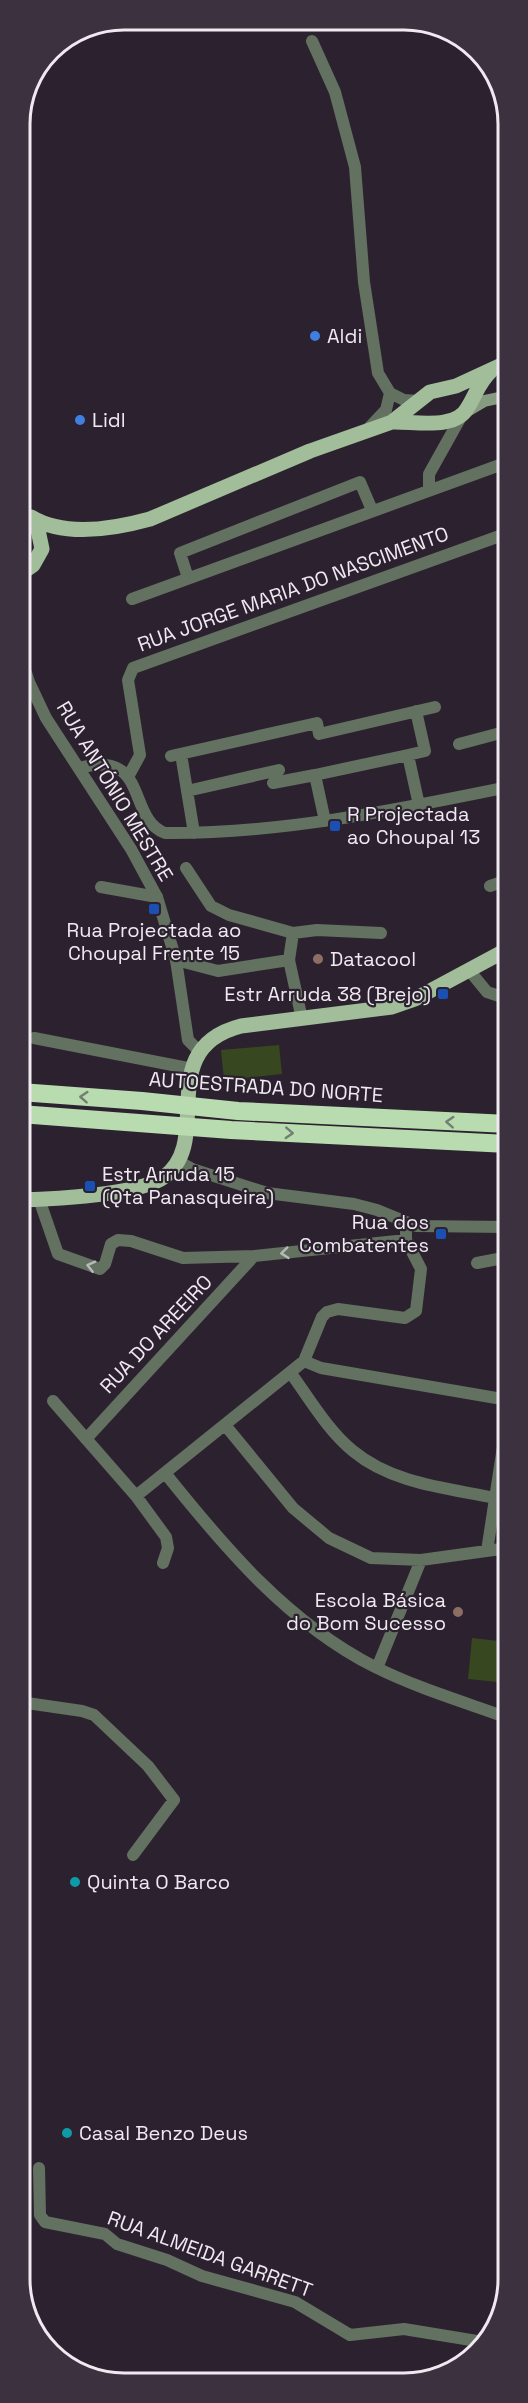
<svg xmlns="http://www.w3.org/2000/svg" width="528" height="2403" font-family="'Space Grotesk',sans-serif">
<rect width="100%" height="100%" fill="#2c222f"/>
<path fill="#374720" d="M279,1045L282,1074L224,1080L221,1050Z
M472,1638L508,1642V1683L468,1679Z"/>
<path fill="#093f4a" d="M21,2188L30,2189L31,2203L20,2201Z"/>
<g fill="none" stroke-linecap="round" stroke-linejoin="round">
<path stroke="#637160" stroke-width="12" d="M312,41L335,92L355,167L364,282L378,373L390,393L404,400L418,401
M368,429L386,410L390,393
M429,489V474L462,415
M188,578L180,553L360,482L372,510
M132,599L508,462
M459,744L508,731
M181,754L194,833
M408,755L425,751L416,711
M171,756L317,723L319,734L435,707
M79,768C150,749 126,818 165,833C280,834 395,810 508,787
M128,777L140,755L128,680L133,668L508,533
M273,783L315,775
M187,791L279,770
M325,821L315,775L408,755L419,805
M186,868L211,906L229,915L293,933L317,930L381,933
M490,886L508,880
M101,887L157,897
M293,933L289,960L302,1019
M176,960L218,971L289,960
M469,970L487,992L508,999
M34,1038L193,1069
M39,1199L58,1254L100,1269L105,1264L111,1244L118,1240L131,1241L183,1258L254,1256L406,1240
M477,1263L508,1257
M304,1361L321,1368L508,1400
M290,1372C309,1398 328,1431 353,1451C393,1484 447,1488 495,1498
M53,1401L136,1496L166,1537L168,1548L163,1563
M225,1425L293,1508L329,1538L371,1558L421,1560L508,1548
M86,1439L254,1256
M165,1473C225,1548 288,1623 375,1667C417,1688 464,1702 508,1718
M136,1496L304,1361L322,1317L327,1312L338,1309L405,1318L416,1311L421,1269L406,1240V1224
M487,1551L508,1414
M377,1668L421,1560
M20,1702L82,1711L94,1715L148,1766L174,1800L133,1855
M39,2168L40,2215L45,2222L105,2234L117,2244L167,2260L202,2276L295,2302L350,2335L404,2329L483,2342"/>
<path stroke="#637160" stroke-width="12" d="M20,655L29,682L46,718L131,849L157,897L176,960L188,1040L200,1052
M178,1161L192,1169L267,1193L354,1204L377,1210L416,1226L508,1227"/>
<path stroke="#869c80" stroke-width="12" d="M467,411L484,401L508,396"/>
<path stroke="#a1bd99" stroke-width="15" d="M392,422C414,421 456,431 468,407C476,394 479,382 491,371
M20,510L37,525L42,549L33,565L20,574
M31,517C64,537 114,529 150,519L310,451L392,422L430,392L456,386L508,362
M20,1200C52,1199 139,1195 164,1177C215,1140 152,1049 241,1026L392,1007L415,999L508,949"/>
<path stroke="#b9dbb0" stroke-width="18" d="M20,1092L142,1101L238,1111L508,1124
M20,1114L231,1130L508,1144"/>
</g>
<defs><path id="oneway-chevron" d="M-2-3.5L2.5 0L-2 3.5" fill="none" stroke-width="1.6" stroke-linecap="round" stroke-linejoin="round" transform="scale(1.5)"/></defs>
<g stroke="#727e70">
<use href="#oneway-chevron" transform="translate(84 1097) rotate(-176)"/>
<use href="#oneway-chevron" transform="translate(450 1122) rotate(-177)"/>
<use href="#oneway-chevron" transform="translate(289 1133) rotate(3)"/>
</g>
<g stroke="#b8b9b8">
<use href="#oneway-chevron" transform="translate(285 1253) rotate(174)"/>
<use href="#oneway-chevron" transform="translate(91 1266) rotate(-166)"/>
</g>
<g fill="#3f7fe0" stroke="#2c222f" stroke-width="2">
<circle cx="315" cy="336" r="6"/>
<circle cx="80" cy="420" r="6"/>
</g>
<g fill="#1a4fb4" stroke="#2c222f" stroke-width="2">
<rect x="329" y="820" width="12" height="12" rx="3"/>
<rect x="148" y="903" width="12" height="12" rx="3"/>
<rect x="437" y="988" width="12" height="12" rx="3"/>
<rect x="84" y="1180" width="12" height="12" rx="3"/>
<rect x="435" y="1228" width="12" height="12" rx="3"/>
</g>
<g fill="#8d6e63" stroke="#2c222f" stroke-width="2">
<circle cx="318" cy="959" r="6"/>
<circle cx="458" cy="1612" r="6"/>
</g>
<g fill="#0f9aa8" stroke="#2c222f" stroke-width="2">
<circle cx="75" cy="1882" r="6"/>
<circle cx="67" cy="2133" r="6"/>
</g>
<g text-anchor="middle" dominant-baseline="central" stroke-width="4.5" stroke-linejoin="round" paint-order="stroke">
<g font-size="20" fill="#f0e9f2" stroke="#2c222f" text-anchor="start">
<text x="327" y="336">Aldi</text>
<text x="92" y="420">Lidl</text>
<text x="347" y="814">R Projectada<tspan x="347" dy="23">ao Choupal 13</tspan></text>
<text x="154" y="930" text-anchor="middle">Rua Projectada ao<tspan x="154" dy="23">Choupal Frente 15</tspan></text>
<text x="330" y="959">Datacool</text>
<text x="431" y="994" text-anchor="end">Estr Arruda 38 (Brejo)</text>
<text x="102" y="1174">Estr Arruda 15<tspan x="102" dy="23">(Qta Panasqueira)</tspan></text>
<text x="429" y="1222" text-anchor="end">Rua dos<tspan x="429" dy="23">Combatentes</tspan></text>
<text x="446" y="1600" text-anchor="end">Escola Básica<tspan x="446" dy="23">do Bom Sucesso</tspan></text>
<text x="87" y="1882">Quinta O Barco</text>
<text x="79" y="2133">Casal Benzo Deus</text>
</g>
<g font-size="20" fill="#f0e9f2" stroke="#2c222f">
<text transform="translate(293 589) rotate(-20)">RUA JORGE MARIA DO NASCIMENTO</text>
<text transform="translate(115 791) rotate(59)">RUA ANTÓNIO MESTRE</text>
<text transform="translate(266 1087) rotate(4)">AUTOESTRADA DO NORTE</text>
<text transform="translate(156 1334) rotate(-47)">RUA DO AREEIRO</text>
<text transform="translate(210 2254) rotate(20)">RUA ALMEIDA GARRETT</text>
</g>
</g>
<path d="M0 0H528V2403H0ZM124 30H404A94 94 0 0 1 498 124V2279A94 94 0 0 1 404 2373H124A94 94 0 0 1 30 2279V124A94 94 0 0 1 124 30Z" fill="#3c323f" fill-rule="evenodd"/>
<path fill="none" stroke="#f0e9f2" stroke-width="3" d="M124 30H404A94 94 0 0 1 498 124V2279A94 94 0 0 1 404 2373H124A94 94 0 0 1 30 2279V124A94 94 0 0 1 124 30Z"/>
</svg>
